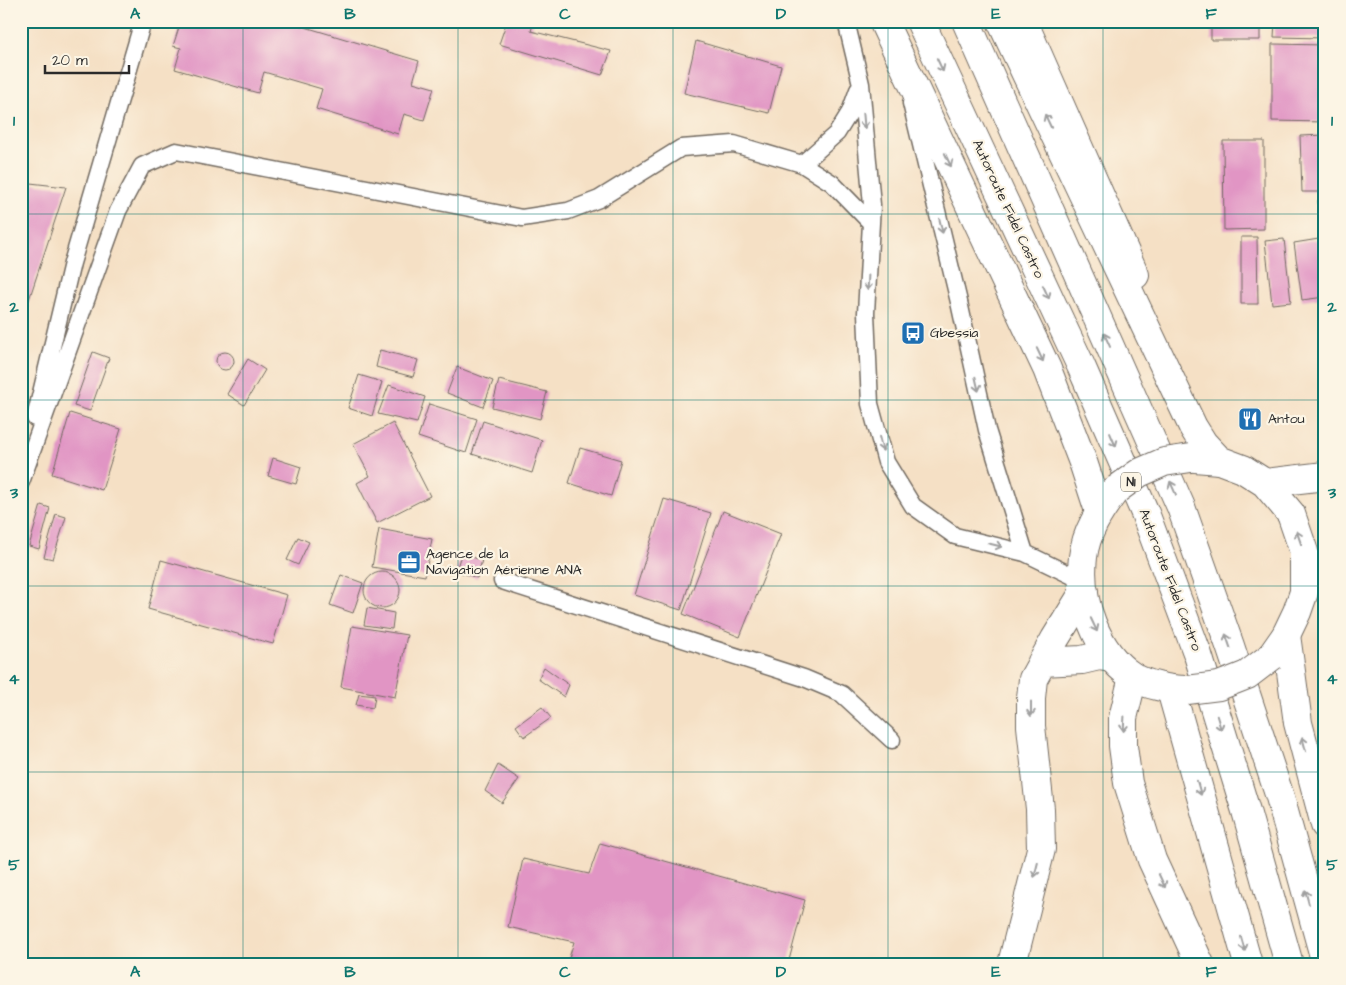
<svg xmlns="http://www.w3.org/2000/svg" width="1346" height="985" font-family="'Architects Daughter',sans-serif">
<rect width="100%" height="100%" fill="#fcf5e5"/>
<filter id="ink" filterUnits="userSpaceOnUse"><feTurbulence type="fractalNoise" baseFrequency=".02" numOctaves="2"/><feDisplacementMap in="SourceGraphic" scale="10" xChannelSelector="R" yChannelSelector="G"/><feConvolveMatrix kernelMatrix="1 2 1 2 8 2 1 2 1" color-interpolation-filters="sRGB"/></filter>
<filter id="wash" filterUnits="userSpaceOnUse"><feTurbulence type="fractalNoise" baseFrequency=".0096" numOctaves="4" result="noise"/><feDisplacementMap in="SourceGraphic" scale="20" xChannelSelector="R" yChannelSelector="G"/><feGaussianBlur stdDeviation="1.12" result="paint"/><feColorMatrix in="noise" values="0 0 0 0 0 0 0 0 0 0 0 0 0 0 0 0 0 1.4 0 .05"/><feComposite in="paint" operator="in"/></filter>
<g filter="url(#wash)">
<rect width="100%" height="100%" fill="#f5e0c5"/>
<g id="blocks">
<path fill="#e195c4" d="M181,21H285L419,61L413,82L434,88L424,120L404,114L398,134L316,109L322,89L264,72L258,93L175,69L181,48L173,46Z
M507,21H534L531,31L611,51L602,75L499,44Z
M1211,21H1260V40H1211Z
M1275,21H1325V38L1274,37Z
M696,41L781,66L769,113L684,93Z
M1272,44L1325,45V122L1272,121Z
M1325,135V192H1302L1300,136Z
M1223,141H1264V229L1224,230Z
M21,182L66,187L22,321H21Z
M1318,200H1325V226H1319Z
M1241,237H1257L1258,304H1241Z
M1325,238V297L1302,300L1294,243Z
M1284,239L1291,302L1272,304L1265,241Z
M380,350L418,360L413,377L376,367Z
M93,352L109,358L90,411L74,406Z
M216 361a9 9 0 1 1 18 0a9 9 0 1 1-18 0Z
M248,359L265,370L244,405L227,394Z
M457,367L493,381L483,407L447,393Z
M359,375L382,382L372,416L348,408Z
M499,380L547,392L540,419L492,407Z
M389,385L425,397L417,423L378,414Z
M429,404L477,419L466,453L418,437Z
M70,413L121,429L102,490L52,474Z
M483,421L542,440L532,473L472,454Z
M393,423L430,496L377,523L357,483L370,476L353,444Z
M580,448L621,460L611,496L569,483Z
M273,458L301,467L296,484L268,476Z
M664,499L711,513L681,610L634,595Z
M41,505L50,508L39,549L29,546Z
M723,511L781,534L740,637L683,614Z
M56,514L66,517L53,559L44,557Z
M379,529L432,539L425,576L372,567Z
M298,537L309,542L298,565L287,560Z
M461,554L482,560L477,578L456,571Z
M161,560L287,595L273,644L148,609Z
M364 590a18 18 0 1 1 36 0a18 18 0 1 1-36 0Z
M341,575L363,583L353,613L330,605Z
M367,608L394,613L392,629L364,625Z
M352,626L407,635L395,697L341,687Z
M544,667L569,685L564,697L538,679Z
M359,694L375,696L373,708L356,705Z
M542,707L551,718L524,737L516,726Z
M498,765L519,779L502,803L485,791Z
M600,843L805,900L788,964H567L574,942L508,927L523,859L589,874Z"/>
</g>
</g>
<g filter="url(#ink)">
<use href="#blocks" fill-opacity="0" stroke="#726a61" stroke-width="1"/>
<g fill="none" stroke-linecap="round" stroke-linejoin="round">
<g stroke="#726a61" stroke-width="19">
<path id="lane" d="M846,21L861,84L872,205L866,313L870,404L886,462L913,506L955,536L1025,553L1083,581
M911,103L959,302L987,430L1025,553
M802,164L837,133L850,112L858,90
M35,418L72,263L143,21
M21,482L118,211L142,166L176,151L522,218L568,211L599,199L681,148L734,144L802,164L832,183L871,223
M502,581L804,678L842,694L892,740"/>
</g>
<g stroke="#726a61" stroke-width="30">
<path id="street" d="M1023,21L1135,275
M1042,662L1082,660L1099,656L1111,658
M1012,964L1041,849L1040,809L1031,726V698L1033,679L1055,639L1084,592"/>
</g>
<g stroke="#726a61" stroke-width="30">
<path id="secondary" d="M1195,458L1219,460L1243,469L1265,483L1291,514L1304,552V592L1297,612L1286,635L1272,655
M1265,483L1325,476
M1114,492C1099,512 1086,532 1083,557C1078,599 1096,652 1132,676C1145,685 1172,690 1187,690"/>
</g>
<g stroke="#726a61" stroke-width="30">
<path id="highway" d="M883,21L1047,369L1084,465L1099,511
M920,21L1081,366L1145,513L1198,655L1246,811L1289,964
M966,21L1181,507L1230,646L1280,797L1325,960
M1001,21L1193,427L1203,443L1219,460
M1286,635L1298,723L1325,825
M1133,677L1123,718V746L1128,783L1152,860L1200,964
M1171,690L1248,964"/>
</g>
<use href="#lane" stroke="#fff" stroke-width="16"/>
<use href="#street" stroke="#fff" stroke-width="28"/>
<use href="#secondary" stroke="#fff" stroke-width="28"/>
<use href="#highway" stroke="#fff" stroke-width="28"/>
<g stroke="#726a61" stroke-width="30" stroke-linecap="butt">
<path id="secondary-bridge" d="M1117,489L1139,473L1164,462L1191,458
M1187,690L1219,686L1247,675L1272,656"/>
</g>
<use href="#secondary-bridge" stroke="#fff" stroke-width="28"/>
</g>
<defs><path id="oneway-shaft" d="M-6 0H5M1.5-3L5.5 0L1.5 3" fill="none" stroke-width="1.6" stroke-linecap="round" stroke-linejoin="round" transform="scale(1.25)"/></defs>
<g stroke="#a0a0a0">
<use href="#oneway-shaft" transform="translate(940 65) rotate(65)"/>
<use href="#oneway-shaft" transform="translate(864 121) rotate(85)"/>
<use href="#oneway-shaft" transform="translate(1048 121) rotate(-115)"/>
<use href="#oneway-shaft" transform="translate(948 160) rotate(65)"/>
<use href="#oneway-shaft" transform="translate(941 226) rotate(77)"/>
<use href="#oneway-shaft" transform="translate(868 283) rotate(93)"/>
<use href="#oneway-shaft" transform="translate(1046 292) rotate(65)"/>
<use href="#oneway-shaft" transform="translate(1107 340) rotate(-114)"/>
<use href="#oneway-shaft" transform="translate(1040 355) rotate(65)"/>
<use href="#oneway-shaft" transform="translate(977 384) rotate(77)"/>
<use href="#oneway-shaft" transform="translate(1113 440) rotate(67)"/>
<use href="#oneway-shaft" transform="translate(881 444) rotate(75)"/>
<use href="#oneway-shaft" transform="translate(1173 488) rotate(-114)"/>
<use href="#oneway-shaft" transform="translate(1299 538) rotate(-109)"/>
<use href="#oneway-shaft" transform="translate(995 545) rotate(14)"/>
<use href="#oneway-shaft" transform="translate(1094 625) rotate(65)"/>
<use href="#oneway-shaft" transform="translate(1228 641) rotate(-109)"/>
<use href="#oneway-shaft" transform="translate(1031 709) rotate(90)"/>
<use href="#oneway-shaft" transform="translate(1219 723) rotate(73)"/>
<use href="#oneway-shaft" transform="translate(1124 724) rotate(93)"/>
<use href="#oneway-shaft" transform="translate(1304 744) rotate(-105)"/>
<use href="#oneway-shaft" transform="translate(1199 788) rotate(74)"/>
<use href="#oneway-shaft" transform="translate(1036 870) rotate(104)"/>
<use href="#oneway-shaft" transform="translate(1162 881) rotate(65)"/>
<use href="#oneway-shaft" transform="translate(1307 897) rotate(-105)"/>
<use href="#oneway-shaft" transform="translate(1243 944) rotate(74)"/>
</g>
</g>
<path fill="none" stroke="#0f766e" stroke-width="1" stroke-opacity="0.55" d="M243,21V964M458,21V964M673,21V964M888,21V964M1103,21V964M21,214H1325M21,400H1325M21,586H1325M21,772H1325"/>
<defs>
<g id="bus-square" transform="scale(1.25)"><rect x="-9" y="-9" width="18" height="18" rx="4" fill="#1f6fb2" stroke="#fcf5e5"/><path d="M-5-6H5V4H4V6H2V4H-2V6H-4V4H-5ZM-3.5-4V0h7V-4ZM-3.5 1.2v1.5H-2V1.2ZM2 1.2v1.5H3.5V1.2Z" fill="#fff"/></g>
<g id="restaurant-square" transform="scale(1.25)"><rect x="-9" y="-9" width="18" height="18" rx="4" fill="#1f6fb2" stroke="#fcf5e5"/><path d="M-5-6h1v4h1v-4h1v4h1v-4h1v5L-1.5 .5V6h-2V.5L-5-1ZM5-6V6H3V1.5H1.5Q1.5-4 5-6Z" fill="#fff"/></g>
<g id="office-square" transform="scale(1.25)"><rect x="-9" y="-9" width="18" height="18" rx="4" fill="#1f6fb2" stroke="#fcf5e5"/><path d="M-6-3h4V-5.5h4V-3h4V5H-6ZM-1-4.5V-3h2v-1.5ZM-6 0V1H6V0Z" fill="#fff"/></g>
</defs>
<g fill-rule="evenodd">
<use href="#bus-square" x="913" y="333"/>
<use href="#restaurant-square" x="1250" y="419"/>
<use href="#office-square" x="409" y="562"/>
</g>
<g text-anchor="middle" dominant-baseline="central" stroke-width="4.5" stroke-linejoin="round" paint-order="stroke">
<rect fill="#fcf5e5" stroke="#6a6863" stroke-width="1" x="1121" y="472.5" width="20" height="19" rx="4"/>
<g font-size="12" font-weight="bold" fill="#2b2b2b">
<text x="1131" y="482">N1</text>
</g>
<g font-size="14" fill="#2b2b2b" stroke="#fcf5e5">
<text transform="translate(1008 209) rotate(65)">Autoroute Fidel Castro</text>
<text transform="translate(1170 580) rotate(69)">Autoroute Fidel Castro</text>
</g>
<g font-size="14" fill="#2b2b2b" stroke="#fcf5e5" text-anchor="start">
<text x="930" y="333">Gbessia</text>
<text x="1268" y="419">Antou</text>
<text x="426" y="554">Agence de la<tspan x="426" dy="16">Navigation Aérienne ANA</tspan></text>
</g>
</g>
<rect width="1346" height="985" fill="none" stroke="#fcf5e5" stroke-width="55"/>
<path d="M45 65v8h84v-8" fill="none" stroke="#2b2b2b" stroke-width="2.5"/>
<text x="52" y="65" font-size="15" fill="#2b2b2b" stroke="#fcf5e5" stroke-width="4" paint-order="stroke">20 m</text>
<rect x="28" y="28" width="1290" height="930" fill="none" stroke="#0f766e" stroke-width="2"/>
<g font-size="16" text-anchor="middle" font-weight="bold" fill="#0f766e">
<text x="135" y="19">A</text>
<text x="350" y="19">B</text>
<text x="565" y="19">C</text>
<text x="781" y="19">D</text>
<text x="996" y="19">E</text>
<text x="1211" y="19">F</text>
<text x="14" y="126">1</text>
<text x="1332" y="126">1</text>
<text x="14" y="312">2</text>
<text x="1332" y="312">2</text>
<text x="14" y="498">3</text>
<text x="1332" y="498">3</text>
<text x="14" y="684">4</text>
<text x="1332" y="684">4</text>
<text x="14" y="870">5</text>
<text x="1332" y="870">5</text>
<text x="135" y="977">A</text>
<text x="350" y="977">B</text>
<text x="565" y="977">C</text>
<text x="781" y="977">D</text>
<text x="996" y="977">E</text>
<text x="1211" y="977">F</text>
</g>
</svg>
